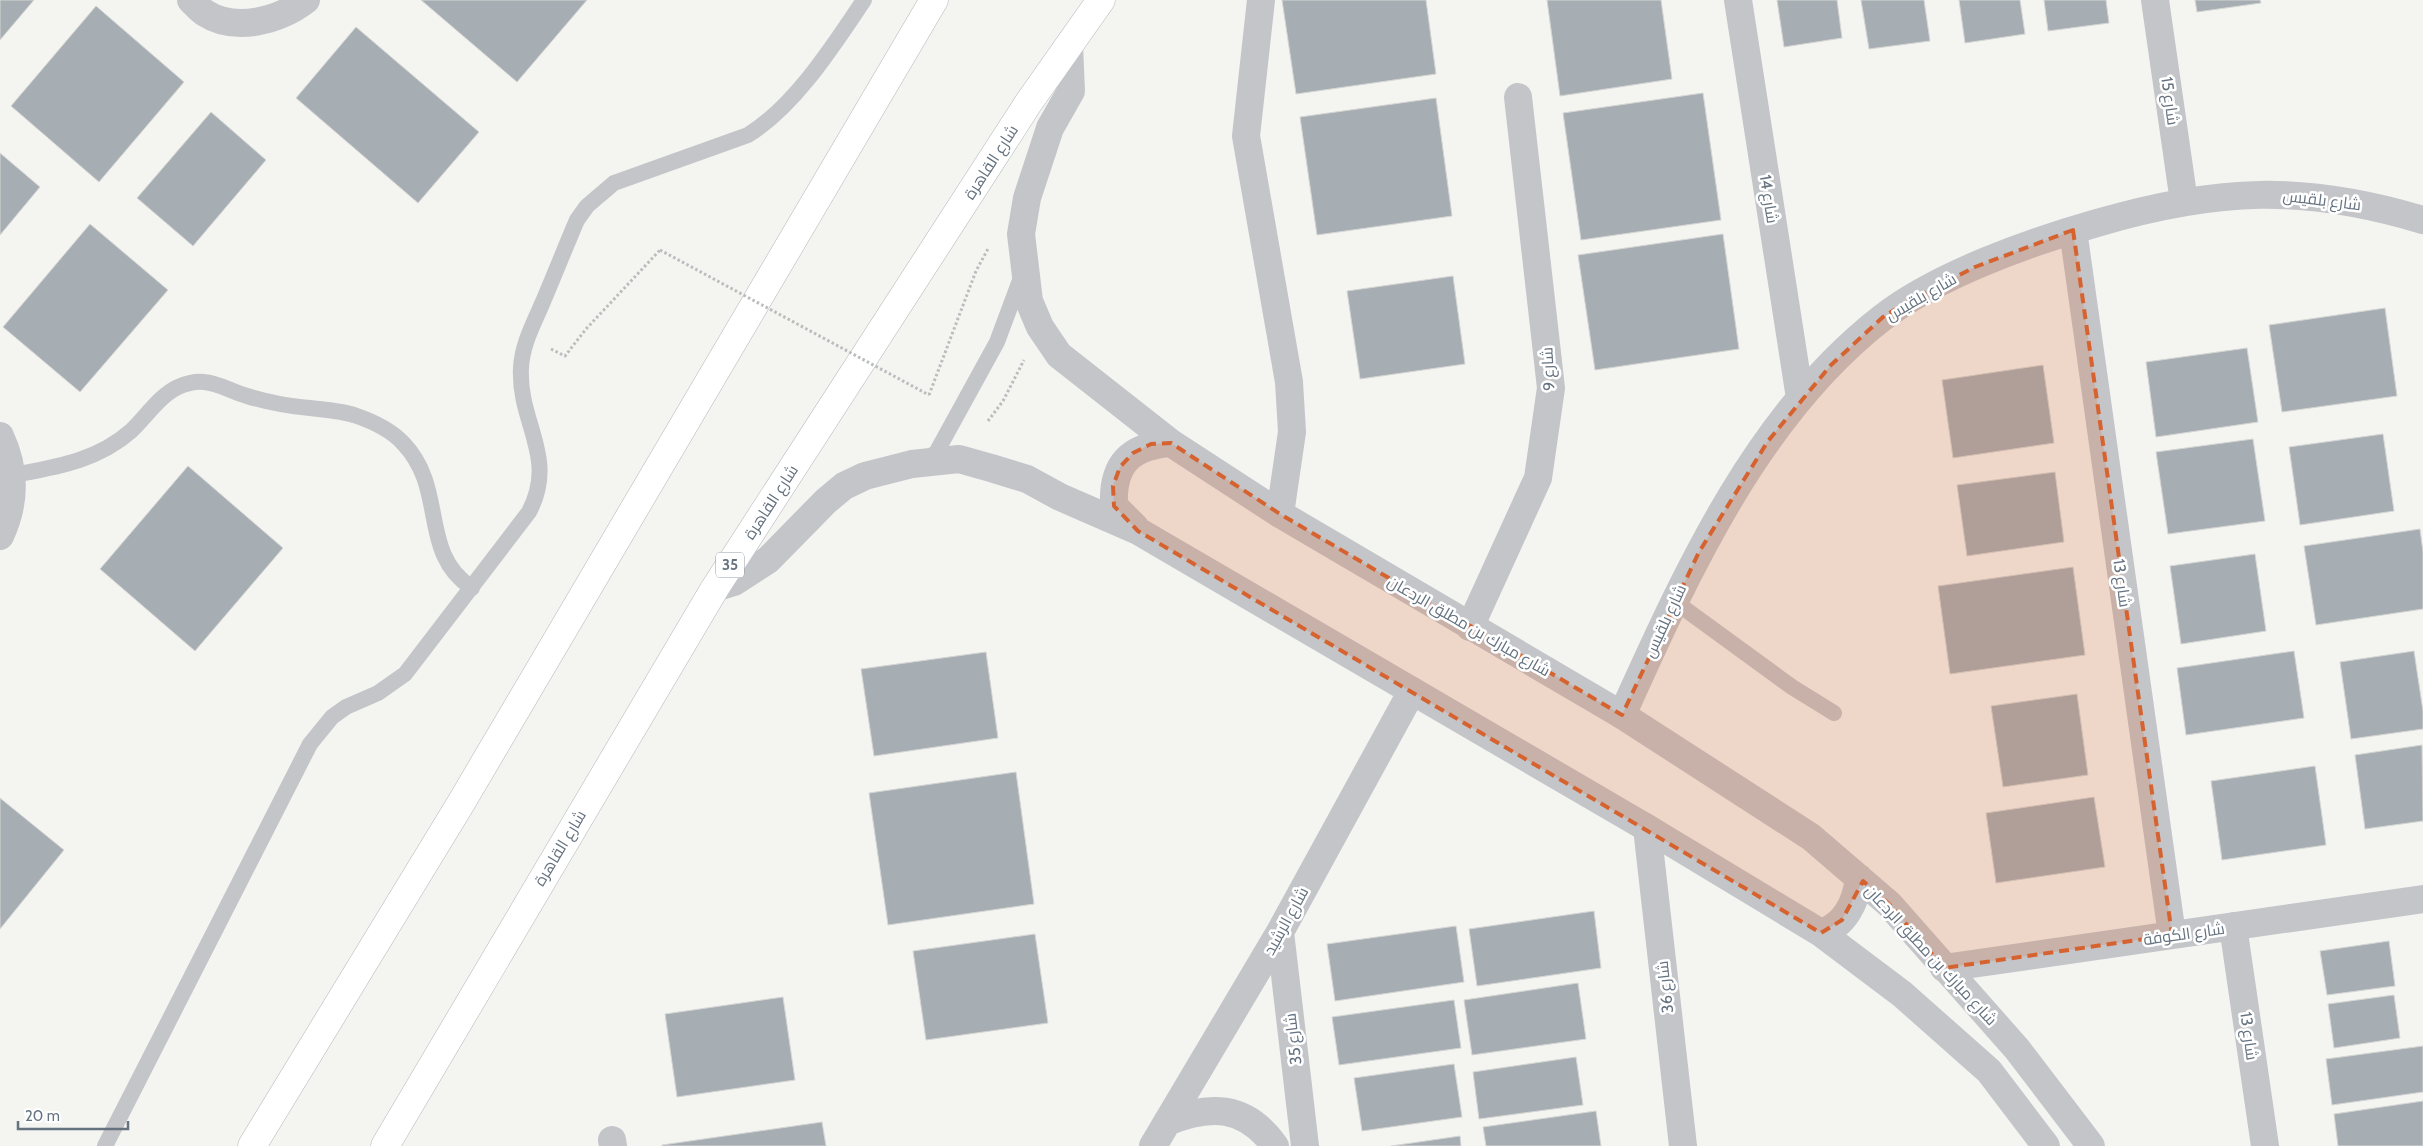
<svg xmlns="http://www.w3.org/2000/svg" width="2423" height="1146" font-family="Cabin,Cairo,sans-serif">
<rect width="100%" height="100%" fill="#f4f4f1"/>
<path fill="#a7aeb3" stroke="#d5d6d4" d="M0,0H34L0,40Z
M421,0H587L517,82Z
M1282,0H1426L1436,74L1296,94Z
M1547,0H1661L1672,79L1560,96Z
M1777,0H1837L1842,38L1784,47Z
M1861,0H1924L1930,41L1869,49Z
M1959,0H2020L2025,34L1965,43Z
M2044,0H2106L2109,23L2048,31Z
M2195,0H2260L2261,3L2197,12Z
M96,6L184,82L99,182L11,106Z
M356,27L479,132L418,203L296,98Z
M1703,93L1721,220L1581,240L1563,113Z
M1436,98L1452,216L1317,235L1300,117Z
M211,112L266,160L193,246L137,198Z
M0,153L40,187L0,235Z
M90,224L168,290L80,392L3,327Z
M1723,234L1739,349L1595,370L1578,255Z
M1453,276L1465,364L1360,379L1347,291Z
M2385,308L2397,396L2282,412L2269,325Z
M2247,348L2258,422L2156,437L2146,362Z
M2043,365L2054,443L1953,458L1942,380Z
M2383,434L2394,511L2300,525L2289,447Z
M2253,439L2265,521L2168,534L2156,452Z
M188,466L283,548L195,651L100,569Z
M2055,472L2064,542L1967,556L1957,485Z
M2420,529L2423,552V609L2316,625L2304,546Z
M2255,554L2266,631L2181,644L2170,566Z
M2073,567L2085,655L1950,674L1938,586Z
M2294,651L2304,718L2186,735L2177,668Z
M2414,651L2423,711V729L2351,739L2340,662Z
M986,652L998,738L874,756L861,669Z
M2077,694L2088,775L2003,787L1991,706Z
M2422,745L2423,821L2365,829L2355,755Z
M2315,766L2326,845L2222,860L2211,781Z
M1016,772L1034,904L888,925L869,793Z
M2094,797L2105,867L1996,883L1986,813Z
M0,798L64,850L0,929Z
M1594,911L1601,968L1477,986L1469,929Z
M1456,926L1464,982L1335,1001L1327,944Z
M1035,934L1048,1023L926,1040L913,951Z
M2389,941L2395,986L2327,995L2320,951Z
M1578,983L1586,1039L1472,1055L1464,1000Z
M2394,995L2400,1038L2334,1048L2328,1004Z
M783,997L795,1080L677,1097L665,1014Z
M1454,1000L1461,1048L1339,1065L1332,1017Z
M2423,1046V1092L2332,1105L2326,1059Z
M1576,1057L1583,1105L1479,1119L1473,1072Z
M1454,1064L1462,1117L1362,1131L1354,1078Z
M2423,1101V1146H2338L2334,1114Z
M1596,1111L1601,1146H1486L1483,1127Z
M822,1122L826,1146H662V1145Z
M1460,1136L1461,1146H1391Z"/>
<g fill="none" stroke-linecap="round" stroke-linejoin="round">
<g stroke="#b3b7ba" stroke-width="29">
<path id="primary" d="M252,1146L461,803L934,0
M385,1146L715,588L1029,102L1101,0"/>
</g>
<path stroke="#babcbe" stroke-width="3" stroke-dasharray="2.5 2.5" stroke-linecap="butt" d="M551,349L565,356L586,329L660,250
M929,395L976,271L989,247
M988,421L1003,401L1024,360"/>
<path stroke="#c3c5c9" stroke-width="16" d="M924,460L936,453L997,342L1022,275
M13,475C56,467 97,461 131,431C146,417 159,396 178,387C185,384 195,381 204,382C219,383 232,392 247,396C257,399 269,402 280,404C304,409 331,408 354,415C372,421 390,429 403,443C448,490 418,552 472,588
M1674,601L1792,687L1834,713
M105,1146L310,744L332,717L346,707L378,693L405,674L529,512C558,457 518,423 521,368C522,345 533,325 542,304C554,276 565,248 577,220L587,206L614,183L748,135C795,106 833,46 864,0"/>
<path stroke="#c3c5c9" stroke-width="28" d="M191,0C195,4 200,10 205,13C236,33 280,20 306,0
M1261,0L1246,136L1289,382L1292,432L1280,514
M1738,0L1800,398
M2155,0L2184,202
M2073,230L2172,935
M0,436C16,470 16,502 0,536
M1470,627L1538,478L1551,388L1518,97
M1622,715C1686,574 1756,416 1882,318C1937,275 2030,242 2097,223C2217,188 2303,184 2423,220
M1647,828L1683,1146
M2233,926L2265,1146
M1280,932L1305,1146
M1944,968L2423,899
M1167,1122C1210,1104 1246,1105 1275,1146
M612,1140L613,1146
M1153,1146L1280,932L1412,691"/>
<path stroke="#c3c5c9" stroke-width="28" d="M1069,45L1071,91L1050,128L1027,198L1021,234L1029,301L1040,327L1059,355L1171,443L1280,514L1622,715L1811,837L1889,904L2017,1049L2091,1146
M1135,527L1114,506C1112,464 1130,446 1171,443
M715,588L734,582L768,560L826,501L844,486L865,476L912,464L959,459L991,468L1027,479L1060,497L1138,531L1647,828L1821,933L1902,994L1989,1071L2046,1146
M1821,933C1845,925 1856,902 1859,878"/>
<use href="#primary" stroke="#fff" stroke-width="28"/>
<path stroke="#babcbe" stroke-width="3" stroke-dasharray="2.5 2.5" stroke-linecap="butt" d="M660,250L929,395"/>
</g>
<path fill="#d6632f" fill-opacity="0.2" stroke="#d6632f" stroke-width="4" stroke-dasharray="10 6" stroke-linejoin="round" d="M2073,230L2172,935L1944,968L1889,904L1863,881L1842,920L1821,933L1138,531L1114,506L1113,486L1120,467L1133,453L1151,444L1171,443L1280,514L1622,715L1699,552L1768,441L1831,365L1883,317L1911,300L1975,267Z"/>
<g text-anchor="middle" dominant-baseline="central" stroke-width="5" stroke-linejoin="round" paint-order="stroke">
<rect fill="#fff" stroke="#939ca6" stroke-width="1" x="716" y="552.5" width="28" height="25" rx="4"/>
<g font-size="15" font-weight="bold" fill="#657280">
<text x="730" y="565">35</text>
</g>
<g font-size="16" fill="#657280" stroke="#fff">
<text transform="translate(2170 101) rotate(82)">شارع 15</text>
<text transform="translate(991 162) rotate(-57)">شارع القاهرة</text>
<text transform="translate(1769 199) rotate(81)">شارع 14</text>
<text transform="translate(2322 200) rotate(7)">شارع بلقيس</text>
<text transform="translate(1921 297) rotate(-30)">شارع بلقيس</text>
<text transform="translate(1548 369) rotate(-93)">شارع 9</text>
<text transform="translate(771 502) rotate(-57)">شارع القاهرة</text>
<text transform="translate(2122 583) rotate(82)">شارع 13</text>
<text transform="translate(1665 621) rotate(-65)">شارع بلقيس</text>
<text transform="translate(1469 626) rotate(30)">شارع مبارك بن مطلق الردعان</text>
<text transform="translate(560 848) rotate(-59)">شارع القاهرة</text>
<text transform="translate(1286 921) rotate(-61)">شارع الرشيد</text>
<text transform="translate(2184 934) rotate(-8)">شارع الكوفة</text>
<text transform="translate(1931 955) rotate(47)">شارع مبارك بن مطلق الردعان</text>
<text transform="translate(1665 987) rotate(-96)">شارع 36</text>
<text transform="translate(2249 1036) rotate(82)">شارع 13</text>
<text transform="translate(1293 1039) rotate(-97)">شارع 35</text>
</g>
</g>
<path d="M18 1121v8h110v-8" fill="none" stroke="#657280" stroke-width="2.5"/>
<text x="25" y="1121" font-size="15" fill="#657280" stroke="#ffffff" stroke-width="4" paint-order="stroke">20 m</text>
</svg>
